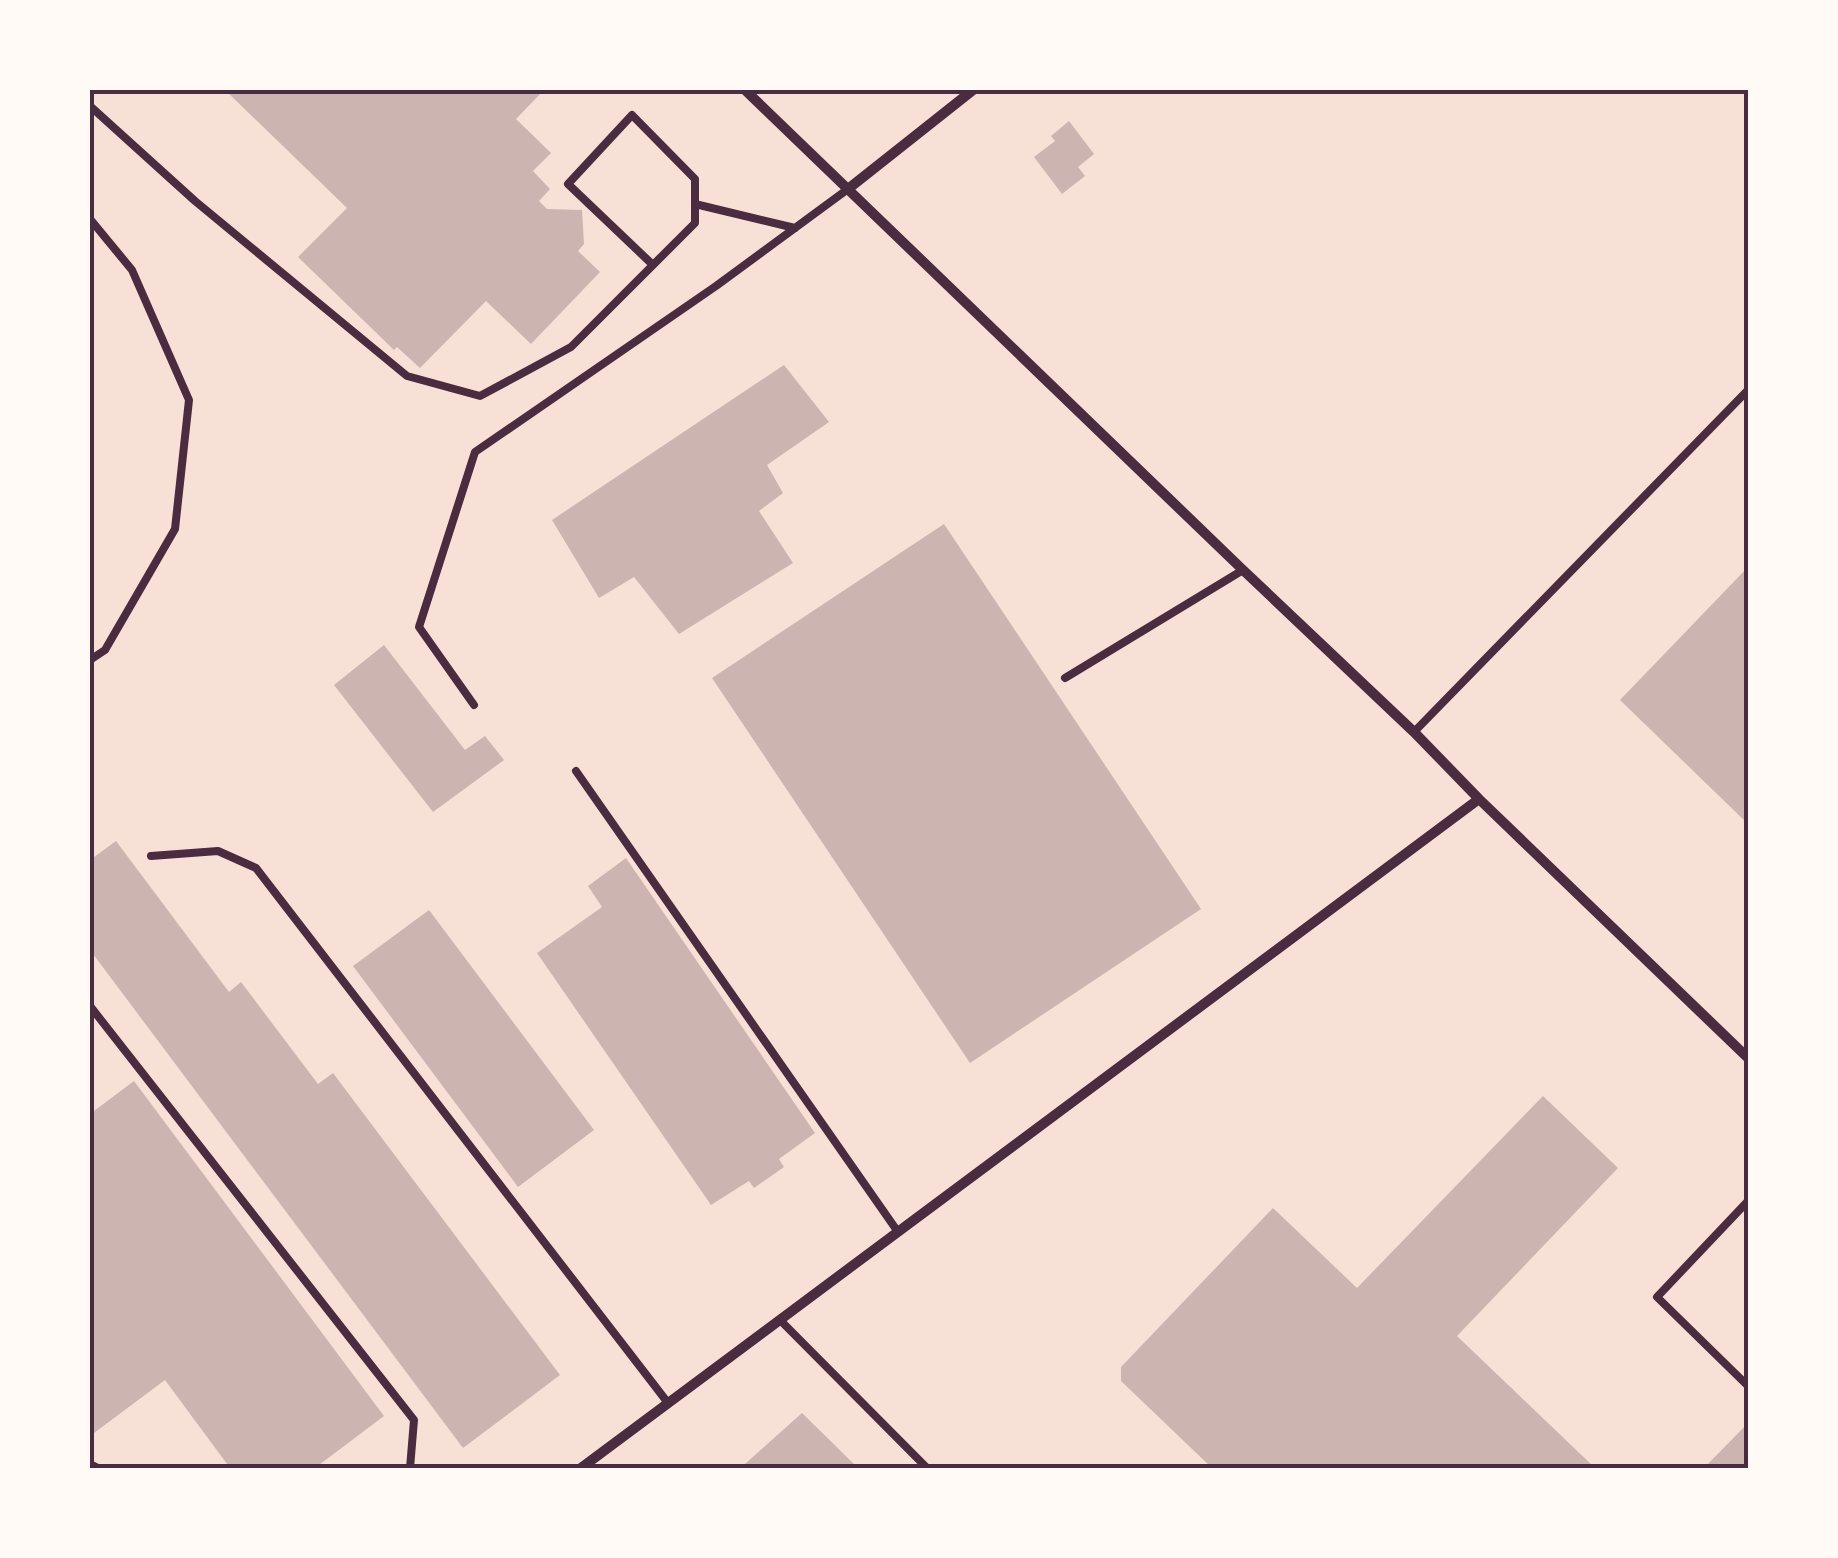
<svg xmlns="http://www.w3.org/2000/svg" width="1838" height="1558" font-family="'Space Grotesk',sans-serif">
<rect width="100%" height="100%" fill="#f7e1d7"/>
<path fill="#ccb4b1" d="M225,90H544L516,119L551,153L533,171L550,189L539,201L547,209L582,210L584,244L578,251L600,272L531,344L486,301L420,368L397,347L394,350L298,257L347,208Z
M1069,121L1094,154L1078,167L1085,176L1062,194L1034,157L1055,141L1051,136Z
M784,365L829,422L767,465L783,493L759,511L793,563L679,634L634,577L599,598L552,520Z
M944,524L1201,909L970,1063L712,678Z
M1748,567V824L1620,700Z
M384,645L465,750L485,736L504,760L433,812L334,685Z
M116,841L229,992L241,982L318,1084L333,1073L560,1375L463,1448L90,950V860Z
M626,858L815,1133L779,1159L784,1167L754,1188L749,1181L711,1205L537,953L602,907L588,886Z
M429,910L594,1130L518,1187L353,966Z
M134,1081L384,1416L315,1468H230L165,1380L90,1436V1114Z
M1543,1096L1618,1168L1457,1336L1595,1468H1212L1121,1381V1367L1273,1208L1357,1288Z
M802,1413L858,1468H749L745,1464Z
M1748,1423V1468H1704Z"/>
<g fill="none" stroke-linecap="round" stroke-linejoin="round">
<path stroke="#4a2c40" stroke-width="8" d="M90,106L195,201L407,376L480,396L571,347L695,223V179L632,115L568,184L653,265
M695,204L795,228
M90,219L132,270L189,400L175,529L105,650L90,660
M1065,678L1243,570
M474,705L419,627L475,452L716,286L848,189
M1414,732L1748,390
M576,771L898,1232
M151,856L218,851L256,868L668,1403
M90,1006L414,1420L410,1468
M1748,1201L1657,1297L1748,1386
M780,1320L927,1468
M90,1464L98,1468"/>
<path stroke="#4a2c40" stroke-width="10" d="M745,90L1243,570L1414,732L1479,799L1748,1058
M848,189L973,90
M581,1468L1479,799"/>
</g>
<rect width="1838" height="1558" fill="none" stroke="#fffaf5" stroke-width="185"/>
<rect x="92" y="92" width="1654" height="1374" fill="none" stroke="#4a2c40" stroke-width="4"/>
</svg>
